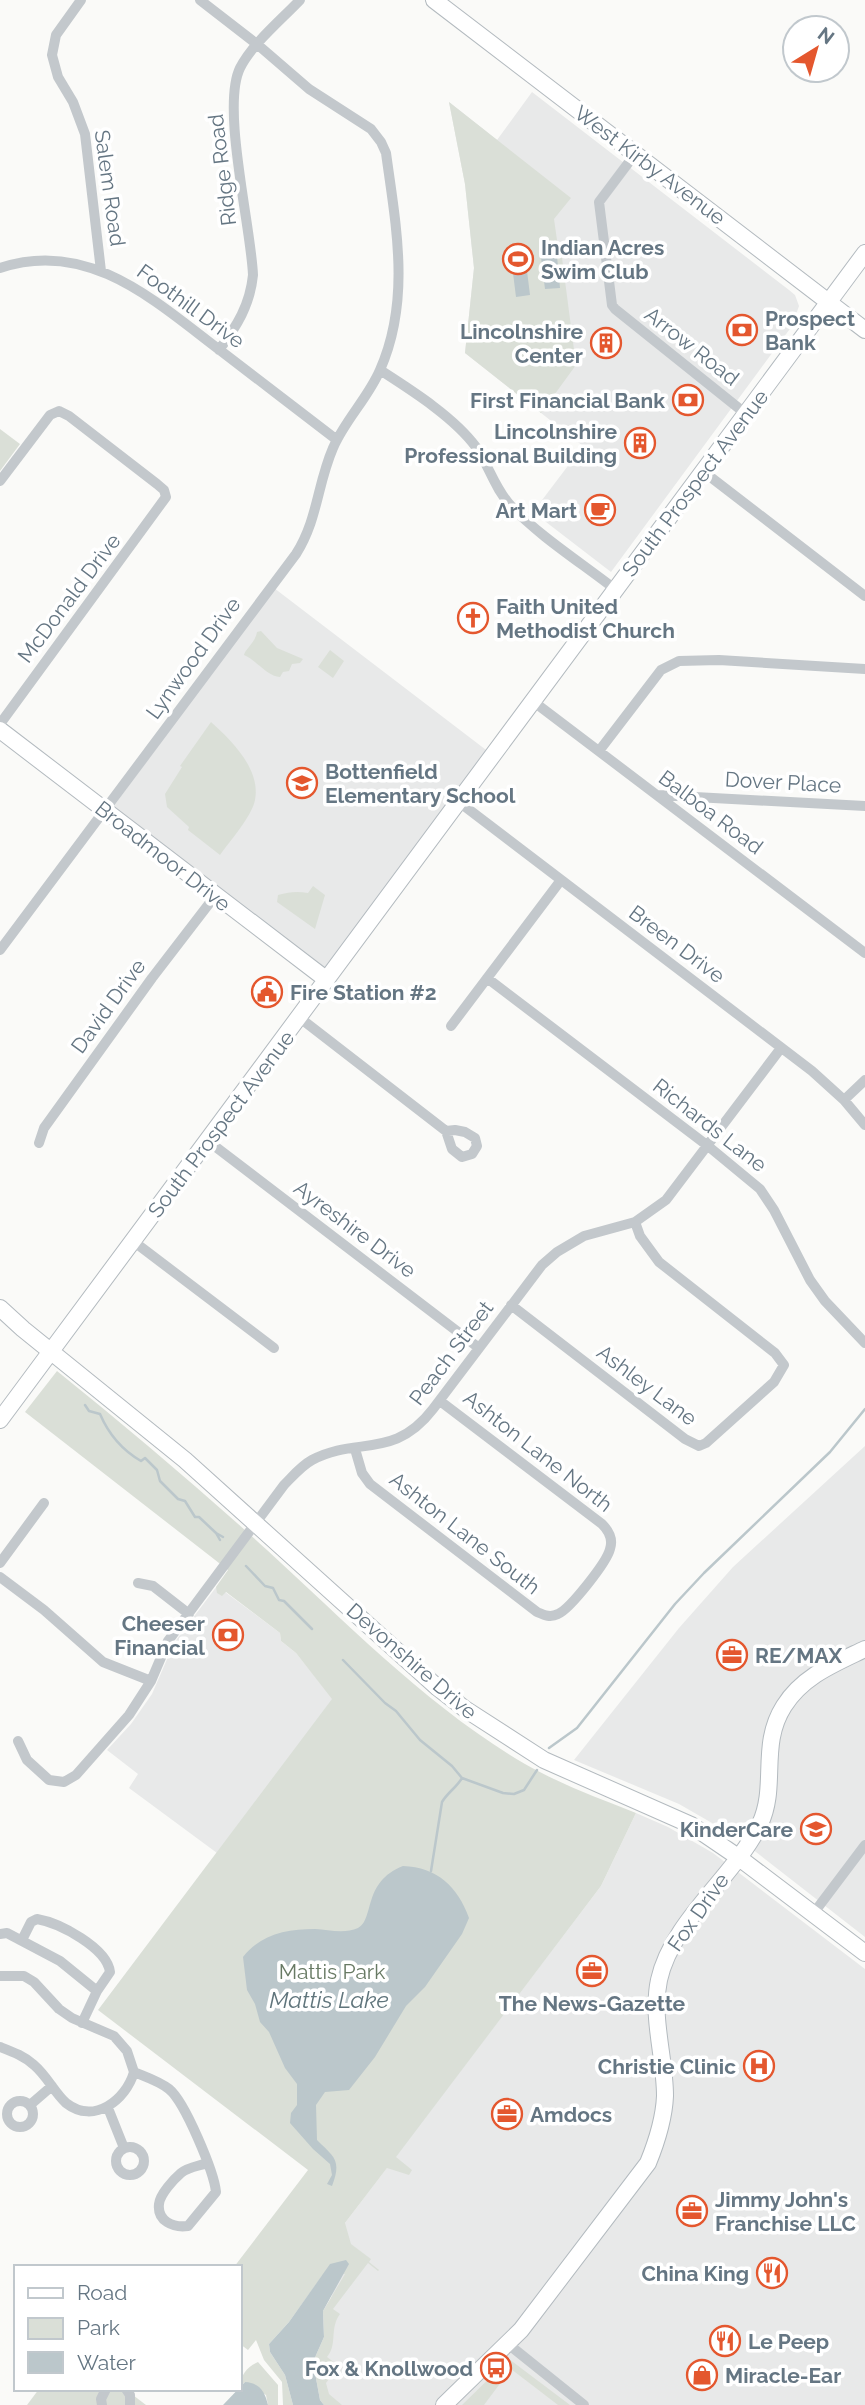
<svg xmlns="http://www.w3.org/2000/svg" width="865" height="2405" font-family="Raleway,sans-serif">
<rect width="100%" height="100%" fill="#fafaf8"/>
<path fill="#e8e9e9" d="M532,92L789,290L795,295L799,306L792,326L611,572L533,512L583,446L465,353L474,268L465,184L449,102L497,140Z
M274,588L494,756L327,976L111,810Z
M865,1446V1937L756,1852L712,1823L679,1804L574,1760L679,1628L733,1567Z
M229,1570L225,1592L280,1633L281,1641L296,1653L333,1699L217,1853L129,1788L138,1774L107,1750L131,1724L152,1694L174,1643Z
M636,1813L668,1827L713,1853L865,1969V2405H334L322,2393L328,2312L345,2239V2223L601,1886Z"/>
<path fill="#dadfd7" d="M449,102L571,198L554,219L558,247L561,250L576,365L541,413L465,353L474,268L465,184Z
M0,429L20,444L0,471Z
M261,631L277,648L303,659L300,663L292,664L289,671L283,672L280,677C268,677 256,660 244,655C245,649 255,643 257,632Z
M330,650L344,661L333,678L318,667Z
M211,722C231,740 261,769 255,800C252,816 230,841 220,855L188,830L189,827L167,807L165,794L182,767L180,766Z
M313,886L325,895L315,929L277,902L278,895C289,892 297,891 308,893Z
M57,1371C129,1429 199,1488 267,1550C349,1625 428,1707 525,1764C560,1784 598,1798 636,1813L601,1886L396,2157L412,2170L409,2175L387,2168L345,2223L351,2244L371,2259L369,2262L379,2270L378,2271L368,2263L333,2309L340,2314C329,2329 338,2344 327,2357L339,2366L326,2383L329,2394L342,2405H324L320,2400L313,2362L324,2337L323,2311L345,2274L322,2276L289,2322L269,2344L270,2352L285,2375L293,2405H283L282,2382L264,2360L256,2340L248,2350L240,2344V2267H234L308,2170L98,2010L332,1699L296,1653L281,1641L280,1633L226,1592L222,1596L217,1593L216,1587L228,1570L25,1412Z
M509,2359L570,2405H558L511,2369L484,2405H462Z
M258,2362L278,2385V2405H268L266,2395L245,2382L240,2387C240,2375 248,2366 258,2362Z
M39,2389H125L146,2405H27Z"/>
<path fill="#bbc7cb" d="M557,256L560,288L545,289L541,257Z
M526,263L530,295L516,297L512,265Z
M403,1866C437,1867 458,1887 469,1918L462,1934L425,1987L406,2006L375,2057L349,2090L325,2092L316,2105L317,2140C334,2157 342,2160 332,2186L327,2184L332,2175L330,2164L313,2149L290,2123L291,2113L297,2105V2084L285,2068L269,2032L260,2022L255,2004L247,1990L243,1957C261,1934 287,1929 315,1929C329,1930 345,1934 358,1928C375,1919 362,1882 403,1866Z
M346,2260L349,2264L323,2311L324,2337L313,2362L320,2400L324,2405H293L285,2375L270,2352L269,2344L289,2322L330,2264Z
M245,2382C260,2383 265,2392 268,2405H223Z"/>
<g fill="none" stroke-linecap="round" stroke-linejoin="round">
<path stroke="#bbc7cb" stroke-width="2.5" d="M85,1405L89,1411L100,1414C109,1435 122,1450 141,1461L145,1458L157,1470L160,1481L178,1499L185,1501L195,1517H199L216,1533L220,1540
M216,1533L223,1537
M246,1566L265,1586L273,1588L279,1600L284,1601L312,1629
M343,1660L385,1703L396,1711L420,1740L452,1766L462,1778L503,1793L514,1794L524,1790L537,1770
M549,1748L577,1728L675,1604L704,1573L830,1452L865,1409
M431,1871L442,1802C448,1792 456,1788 462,1778"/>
<g stroke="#b3babf" stroke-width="18">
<path id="secondary" d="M434,0L865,330
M0,730L327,980
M0,1308L23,1329L185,1460L438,1688L465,1709L544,1760L691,1825L738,1857L865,1953
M0,1420L865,253
M444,2405L521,2330L648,2163C657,2141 664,2119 665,2096C665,2057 651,2018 659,1980C672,1921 734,1877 760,1824C778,1786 759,1745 784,1706C803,1676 834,1664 865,1649"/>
</g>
<path stroke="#c3c8cc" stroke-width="10" d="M81,0L56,35L52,55L58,77L73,102L85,134L101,271
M635,154L599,202L612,305L615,309L746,414
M0,268C89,238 156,302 221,351C260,381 298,410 337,440
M219,350C237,326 250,305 253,275C251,226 221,107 240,68C252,44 281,20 300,0
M380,370C411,390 454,417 476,447C489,466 495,489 511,506C539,536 583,564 616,590
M704,472L865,596
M0,481L50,415L59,411L69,416L157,484L164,490L166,497L0,724
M534,702L865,953
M599,751L661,670L679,661L719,660L865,669
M658,795L865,806
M459,802L812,1071L844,1100L865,1125
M0,950L296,554C318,519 317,485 333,448C345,420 368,398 380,370C411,300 396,226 386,153L381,142L371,129L309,89L258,45L200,0
M487,978L708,1146L760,1189L774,1210L810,1280L825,1301L865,1343
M300,1018L446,1131
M451,1026L561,880
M844,1100L865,1080
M455,1130L465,1132L475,1138L477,1146L472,1154L462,1157L452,1149L446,1131Z
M208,1141L479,1348
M39,1143L44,1128L152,978L215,896
M133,1241L274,1348
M511,1305L685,1439L699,1446L706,1443L774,1382L784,1365L775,1353L659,1262L640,1236L635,1222
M355,1449L362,1473L370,1484L537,1612C544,1615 550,1618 558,1614C570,1609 607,1562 610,1549C613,1540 609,1531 602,1524L440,1401
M0,1563L44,1503
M0,1577L44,1610L103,1662L151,1681
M138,1583L153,1586L189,1614
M18,1741L27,1760L49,1780L64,1782L76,1775L129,1715L151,1681L168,1641L284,1485C293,1476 301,1466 312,1460C357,1436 394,1460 433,1409L542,1265L557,1252L584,1236L635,1222L666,1200L781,1048
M813,1914L865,1845
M0,1934L7,1933L60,1961L97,1991
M22,1940L31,1922L37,1919C60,1923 107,1948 110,1972L97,1991L82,2023
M0,1976H24L34,1982L59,2009L72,2018L114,2036L127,2051L134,2072C126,2100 94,2125 66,2103C54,2092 47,2076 34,2065C24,2056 13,2052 0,2047
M134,2072C146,2077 159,2081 169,2089C185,2102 214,2172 216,2192L188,2226C173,2228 157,2221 159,2204C160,2194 174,2179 181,2173C188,2167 199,2166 207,2163
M7 2114a13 13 0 1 1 26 0a13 13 0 1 1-26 0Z
M30,2105L52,2086
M108,2108L124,2148
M116 2161a14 14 0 1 1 28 0a14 14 0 1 1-28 0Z
M508,2344L584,2405
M126,2389L130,2395V2405
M102,2405L101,2399L106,2389"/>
<use href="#secondary" stroke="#fff" stroke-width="16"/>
</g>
<defs>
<g id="stadium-ring" transform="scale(1.575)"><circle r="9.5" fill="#fff" stroke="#e4572e" stroke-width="1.5"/><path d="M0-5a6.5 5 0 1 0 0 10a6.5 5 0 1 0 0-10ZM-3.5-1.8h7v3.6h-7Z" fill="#e4572e"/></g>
<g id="bank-ring" transform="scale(1.575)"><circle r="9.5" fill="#fff" stroke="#e4572e" stroke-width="1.5"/><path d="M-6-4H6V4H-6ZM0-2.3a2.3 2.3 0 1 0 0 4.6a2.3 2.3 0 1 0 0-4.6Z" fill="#e4572e"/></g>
<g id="building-ring" transform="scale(1.575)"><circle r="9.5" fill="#fff" stroke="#e4572e" stroke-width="1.5"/><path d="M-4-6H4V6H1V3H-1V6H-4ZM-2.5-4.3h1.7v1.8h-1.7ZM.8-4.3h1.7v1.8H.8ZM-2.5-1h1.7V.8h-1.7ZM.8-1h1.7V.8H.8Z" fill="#e4572e"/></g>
<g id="cafe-ring" transform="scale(1.575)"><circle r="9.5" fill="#fff" stroke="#e4572e" stroke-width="1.5"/><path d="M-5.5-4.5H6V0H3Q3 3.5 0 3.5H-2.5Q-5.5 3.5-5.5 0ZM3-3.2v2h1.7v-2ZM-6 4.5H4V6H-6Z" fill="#e4572e"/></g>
<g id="church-ring" transform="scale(1.575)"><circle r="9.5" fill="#fff" stroke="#e4572e" stroke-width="1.5"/><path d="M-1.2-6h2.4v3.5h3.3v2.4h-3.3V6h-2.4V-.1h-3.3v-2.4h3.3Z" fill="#e4572e"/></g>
<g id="school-ring" transform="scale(1.575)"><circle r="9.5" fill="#fff" stroke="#e4572e" stroke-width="1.5"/><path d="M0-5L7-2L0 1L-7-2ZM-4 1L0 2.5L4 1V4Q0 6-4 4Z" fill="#e4572e"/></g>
<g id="civic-ring" transform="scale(1.575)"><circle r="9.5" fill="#fff" stroke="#e4572e" stroke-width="1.5"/><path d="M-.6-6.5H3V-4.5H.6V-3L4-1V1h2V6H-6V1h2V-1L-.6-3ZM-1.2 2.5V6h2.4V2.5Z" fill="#e4572e"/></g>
<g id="office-ring" transform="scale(1.575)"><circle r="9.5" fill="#fff" stroke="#e4572e" stroke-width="1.5"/><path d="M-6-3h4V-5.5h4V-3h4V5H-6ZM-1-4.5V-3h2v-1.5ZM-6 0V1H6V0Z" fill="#e4572e"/></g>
<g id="hospital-ring" transform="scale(1.575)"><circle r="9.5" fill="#fff" stroke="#e4572e" stroke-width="1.5"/><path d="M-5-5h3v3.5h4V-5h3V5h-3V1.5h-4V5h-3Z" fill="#e4572e"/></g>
<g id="restaurant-ring" transform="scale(1.575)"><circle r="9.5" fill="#fff" stroke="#e4572e" stroke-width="1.5"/><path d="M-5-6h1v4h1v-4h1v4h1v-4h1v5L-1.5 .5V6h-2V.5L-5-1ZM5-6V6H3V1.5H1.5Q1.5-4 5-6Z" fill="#e4572e"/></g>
<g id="bus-ring" transform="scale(1.575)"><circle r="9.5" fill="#fff" stroke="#e4572e" stroke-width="1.5"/><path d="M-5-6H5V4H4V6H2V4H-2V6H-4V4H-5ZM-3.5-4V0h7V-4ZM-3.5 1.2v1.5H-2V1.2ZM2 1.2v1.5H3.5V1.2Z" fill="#e4572e"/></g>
<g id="shop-ring" transform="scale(1.575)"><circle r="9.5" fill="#fff" stroke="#e4572e" stroke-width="1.5"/><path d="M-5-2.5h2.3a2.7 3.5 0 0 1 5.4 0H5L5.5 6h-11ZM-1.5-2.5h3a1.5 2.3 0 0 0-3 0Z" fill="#e4572e"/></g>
</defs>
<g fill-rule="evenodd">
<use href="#stadium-ring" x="518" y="259"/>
<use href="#bank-ring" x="742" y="330"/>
<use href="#building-ring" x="606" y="343"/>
<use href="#bank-ring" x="688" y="400"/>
<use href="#building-ring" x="640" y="443"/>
<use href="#cafe-ring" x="600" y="510"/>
<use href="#church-ring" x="473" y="618"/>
<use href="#school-ring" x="302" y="783"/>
<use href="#civic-ring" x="267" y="992"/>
<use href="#bank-ring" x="228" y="1635"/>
<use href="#office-ring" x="732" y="1655"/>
<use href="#school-ring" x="816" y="1829"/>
<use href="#office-ring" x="592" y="1971"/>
<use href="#hospital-ring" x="759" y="2066"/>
<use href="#office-ring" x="507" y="2114"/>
<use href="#office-ring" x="692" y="2211"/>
<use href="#restaurant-ring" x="772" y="2273"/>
<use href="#restaurant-ring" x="725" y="2341"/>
<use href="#bus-ring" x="496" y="2368"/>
<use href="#shop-ring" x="702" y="2375"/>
</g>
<g text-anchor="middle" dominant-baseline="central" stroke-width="7" stroke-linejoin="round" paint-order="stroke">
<g font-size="21" fill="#657683" stroke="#fff">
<text transform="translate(650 165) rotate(37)">West Kirby Avenue</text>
<text transform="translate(222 170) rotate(-97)">Ridge Road</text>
<text transform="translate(110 188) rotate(82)">Salem Road</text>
<text transform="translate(191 306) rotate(36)">Foothill Drive</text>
<text transform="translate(692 346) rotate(38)">Arrow Road</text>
<text transform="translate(695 483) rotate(-53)">South Prospect Avenue</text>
<text transform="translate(69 598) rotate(-53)">McDonald Drive</text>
<text transform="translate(193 658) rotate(-54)">Lynwood Drive</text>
<text transform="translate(783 782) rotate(3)">Dover Place</text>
<text transform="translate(711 812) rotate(37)">Balboa Road</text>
<text transform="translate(163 856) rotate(38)">Broadmoor Drive</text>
<text transform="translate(677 944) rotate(37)">Breen Drive</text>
<text transform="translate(108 1006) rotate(-54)">David Drive</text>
<text transform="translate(221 1124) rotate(-53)">South Prospect Avenue</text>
<text transform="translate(710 1125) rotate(38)">Richards Lane</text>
<text transform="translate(355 1229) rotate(37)">Ayreshire Drive</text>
<text transform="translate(451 1353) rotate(-53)">Peach Street</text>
<text transform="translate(647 1385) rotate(37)">Ashley Lane</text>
<text transform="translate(538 1451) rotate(38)">Ashton Lane North</text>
<text transform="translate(465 1533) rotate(38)">Ashton Lane South</text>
<text transform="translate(412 1661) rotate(41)">Devonshire Drive</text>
<text transform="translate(698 1912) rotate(-55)">Fox Drive</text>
</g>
<g font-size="21" font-weight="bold" fill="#657683" stroke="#fff" text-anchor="start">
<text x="541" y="247">Indian Acres<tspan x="541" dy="24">Swim Club</tspan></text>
<text x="765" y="318">Prospect<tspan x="765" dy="24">Bank</tspan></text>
<text x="583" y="331" text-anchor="end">Lincolnshire<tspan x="583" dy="24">Center</tspan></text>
<text x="665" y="400" text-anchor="end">First Financial Bank</text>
<text x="617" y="431" text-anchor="end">Lincolnshire<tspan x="617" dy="24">Professional Building</tspan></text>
<text x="577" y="510" text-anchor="end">Art Mart</text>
<text x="496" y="606">Faith United<tspan x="496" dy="24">Methodist Church</tspan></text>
<text x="325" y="771">Bottenfield<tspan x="325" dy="24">Elementary School</tspan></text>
<text x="290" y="992">Fire Station #2</text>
<text x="205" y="1623" text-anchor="end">Cheeser<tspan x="205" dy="24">Financial</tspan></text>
<text x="755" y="1655">RE/MAX</text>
<text x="793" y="1829" text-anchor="end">KinderCare</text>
<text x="592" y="2003" text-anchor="middle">The News-Gazette</text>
<text x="736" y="2066" text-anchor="end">Christie Clinic</text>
<text x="530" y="2114">Amdocs</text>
<text x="715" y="2199">Jimmy John's<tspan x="715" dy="24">Franchise LLC</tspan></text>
<text x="749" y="2273" text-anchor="end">China King</text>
<text x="748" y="2341">Le Peep</text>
<text x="473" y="2368" text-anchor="end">Fox &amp; Knollwood</text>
<text x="725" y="2375">Miracle-Ear</text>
</g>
<g font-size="21" fill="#687a64" stroke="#fff">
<text x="332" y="1971">Mattis Park</text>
</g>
<g font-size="23" font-style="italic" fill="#60757c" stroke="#fff">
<text x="329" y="1999">Mattis Lake</text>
</g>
</g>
<rect x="14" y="2265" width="228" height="126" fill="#ffffff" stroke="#c1c8cd" stroke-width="2"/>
<rect x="28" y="2288" width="35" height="10" fill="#ffffff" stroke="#c1c8cd" stroke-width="2"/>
<text x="77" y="2300" font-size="21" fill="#657683">Road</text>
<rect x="28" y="2318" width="35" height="21" fill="#dadfd7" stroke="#c1c8cd" stroke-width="2"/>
<text x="77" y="2335" font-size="21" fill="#657683">Park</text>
<rect x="28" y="2352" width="35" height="21" fill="#bbc7cb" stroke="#c1c8cd" stroke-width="2"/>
<text x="77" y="2370" font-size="21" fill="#657683">Water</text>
<g transform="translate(816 49) rotate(37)"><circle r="33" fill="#ffffff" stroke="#c1c8cd" stroke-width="2"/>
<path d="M0-5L12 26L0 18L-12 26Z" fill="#e4572e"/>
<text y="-10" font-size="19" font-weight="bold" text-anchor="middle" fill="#657683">N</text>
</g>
</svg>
